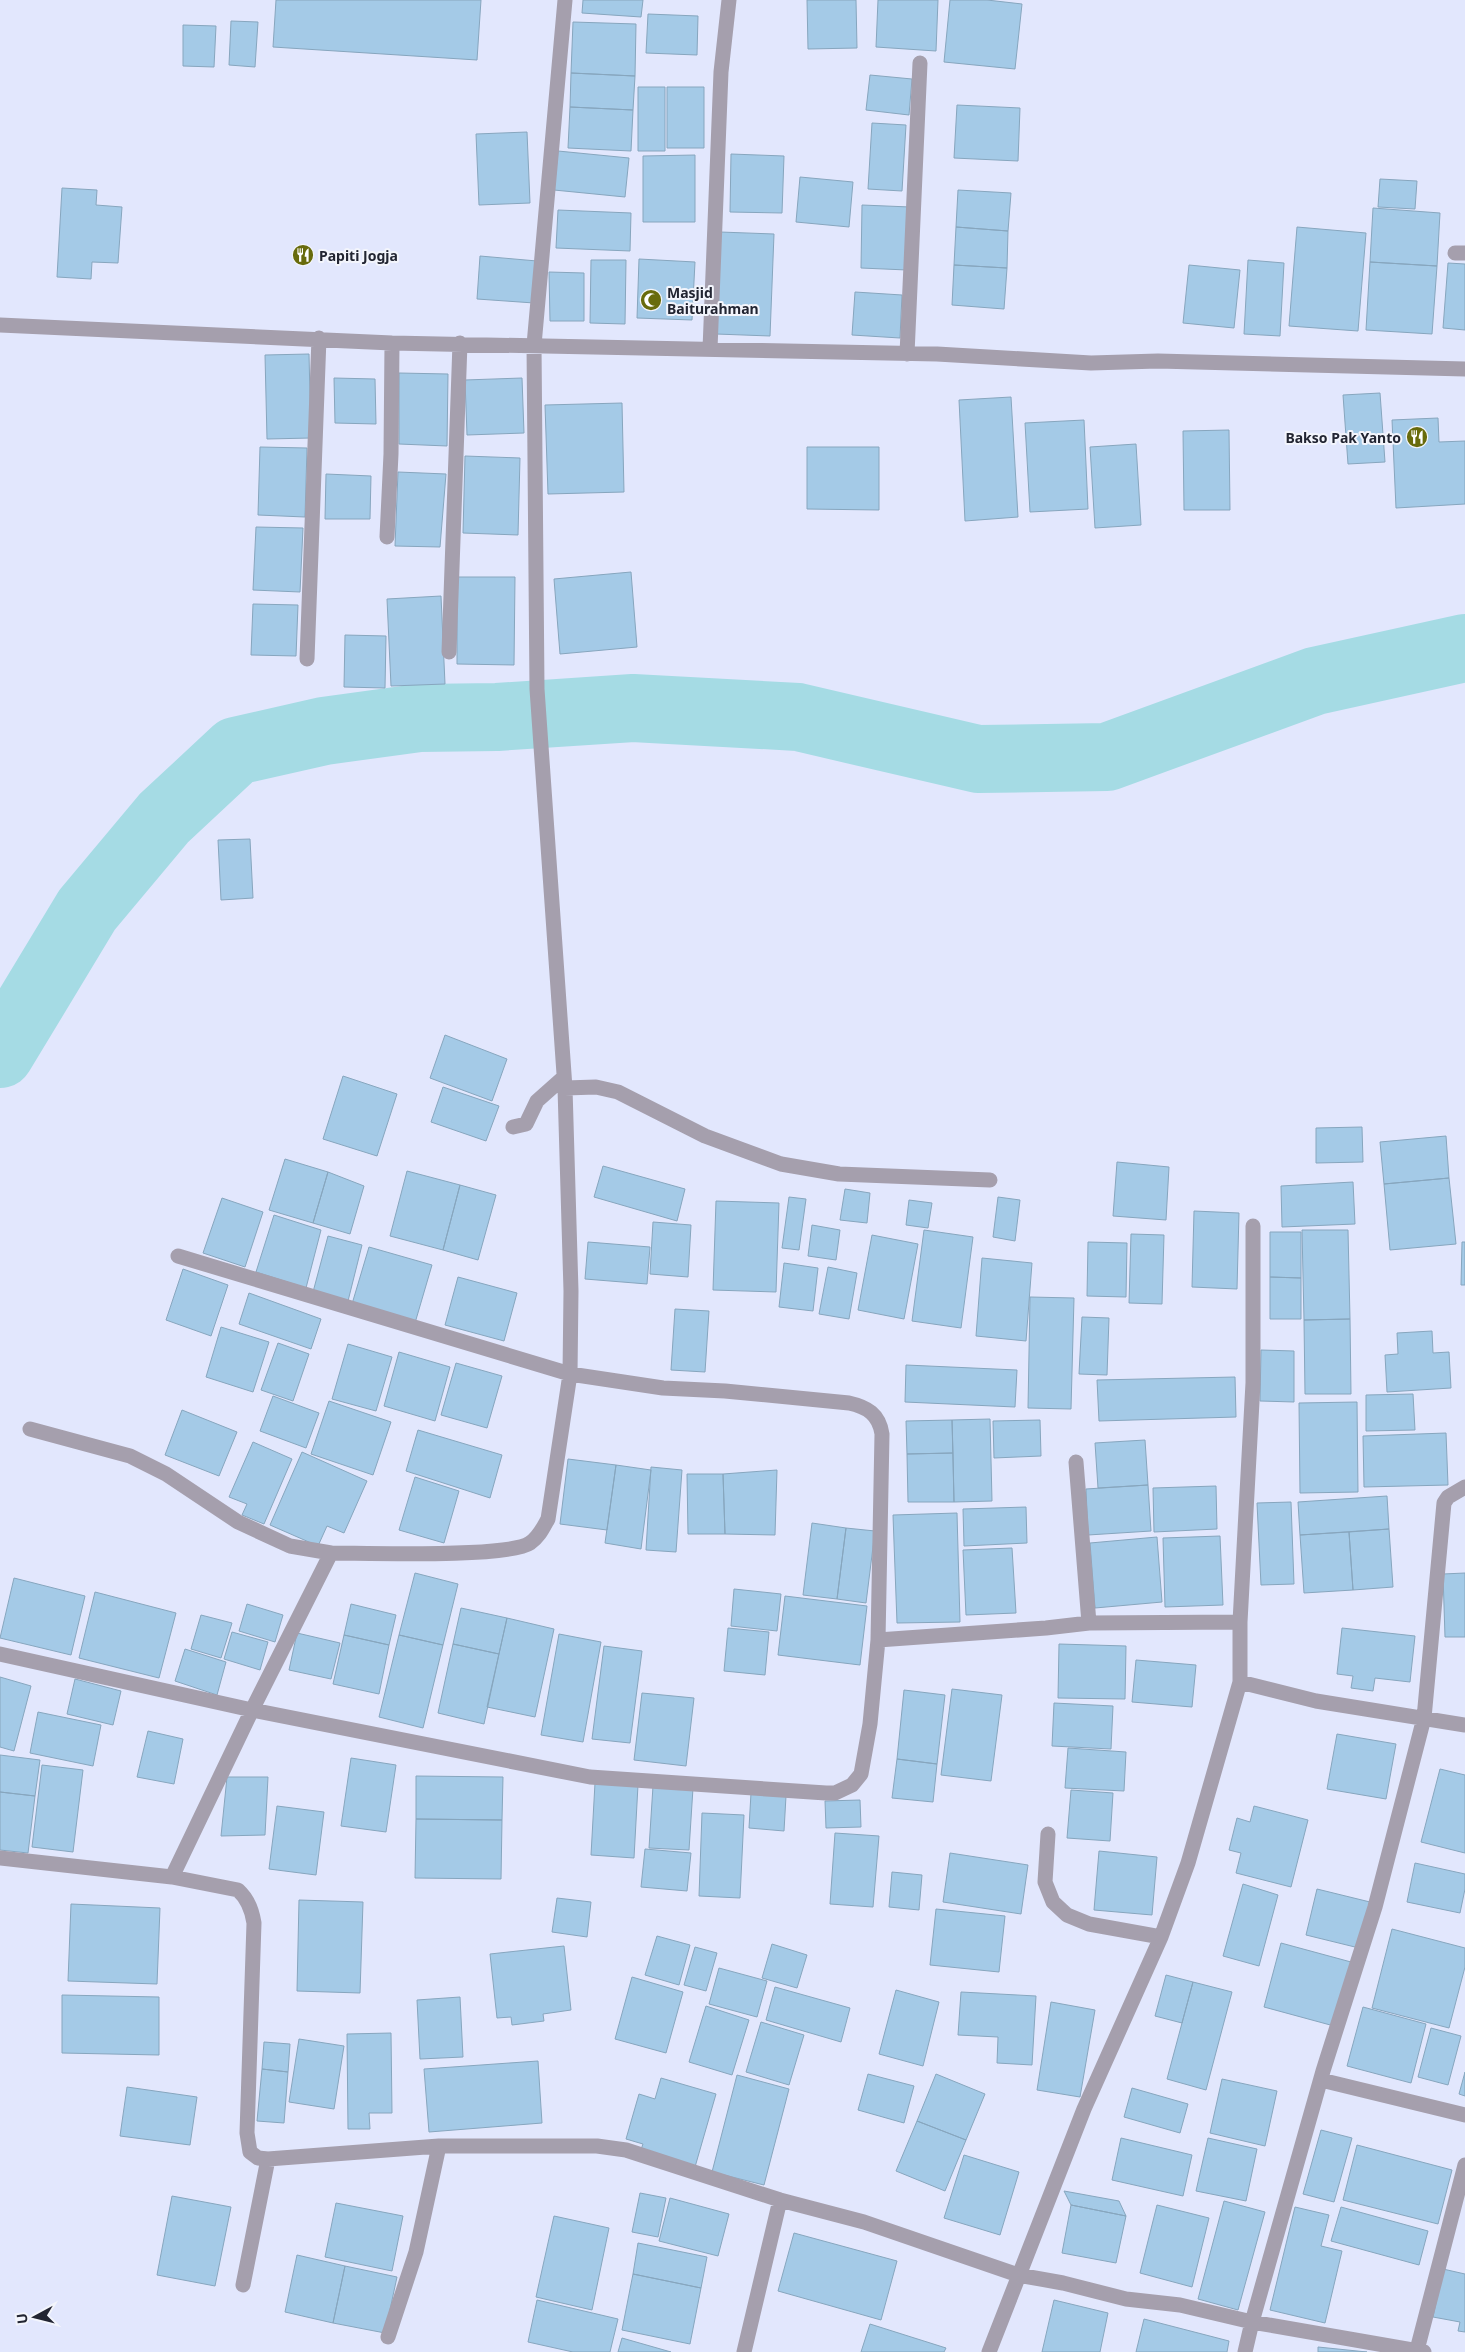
<svg xmlns="http://www.w3.org/2000/svg" width="1465" height="2352" font-family="'Noto Sans',sans-serif">
<rect width="100%" height="100%" fill="#e2e7fd"/>
<g fill="none" stroke-linecap="round" stroke-linejoin="round">
<path stroke="#a5dbe4" stroke-width="68" d="M0,1054L87,910L164,818L236,751L324,731L419,718L497,717L633,708L798,717L978,759L1107,757L1315,681L1465,648"/>
</g>
<path fill="#a4cae7" stroke="#87a6be" d="M276,0H481L477,60L273,47Z
M583,0H643L641,17L582,13Z
M807,0H856L857,48L808,49Z
M878,0H938L936,51L876,47Z
M950,0H987L1022,4L1015,69L944,62Z
M648,14L698,16L697,55L646,53Z
M231,21L258,22L255,67L229,65Z
M573,22L636,24L635,76L571,73Z
M183,25L216,26L214,67L183,66Z
M571,73L635,76L633,110L570,107Z
M870,75L912,79L909,115L866,110Z
M638,87H665V151H638Z
M667,87H704V148H667Z
M957,105L1020,108L1018,161L954,158Z
M570,107L633,110L631,151L568,148Z
M872,123L906,125L902,191L868,189Z
M527,132L530,203L479,205L476,134Z
M558,151L629,158L625,197L554,190Z
M731,154L784,156L782,213L730,212Z
M695,155V222H643V156Z
M800,177L853,182L849,227L796,222Z
M1380,179L1417,181L1415,209L1378,207Z
M62,188L97,190L96,205L122,207L118,263L92,262L91,279L57,277Z
M958,190L1011,193L1008,231L956,227Z
M862,205L910,207L907,270L861,268Z
M1373,208L1440,213L1437,266L1370,262Z
M558,210L631,213L630,251L556,248Z
M956,227L1008,231L1007,268L954,265Z
M1297,227L1366,233L1358,331L1289,326Z
M720,232L774,234L770,336L716,334Z
M480,256L537,261L534,303L477,299Z
M639,259L695,262L692,320L637,318Z
M591,260H626L625,324L590,323Z
M1248,260L1284,263L1280,336L1244,334Z
M1370,262L1437,266L1432,334L1366,330Z
M1448,263L1465,264V330L1443,328Z
M954,265L1007,268L1004,309L952,305Z
M1189,265L1240,270L1234,328L1183,323Z
M549,272L584,273V321H550Z
M855,292L902,295L900,338L852,335Z
M309,354L311,438L267,439L265,355Z
M399,373L448,374L447,446L399,444Z
M334,378L375,379L376,424L335,423Z
M522,378L524,433L467,435L465,380Z
M1380,393L1385,462L1348,464L1343,395Z
M1011,397L1018,517L965,521L959,400Z
M622,403L624,492L548,494L545,405Z
M1438,418L1439,442L1465,441V504L1396,508L1392,420Z
M1084,420L1088,509L1030,512L1025,423Z
M1229,430L1230,510H1184L1183,431Z
M1136,444L1141,525L1095,528L1090,447Z
M260,447L307,448L305,517L258,515Z
M807,447H879V510L807,509Z
M465,456L520,458L518,535L463,533Z
M398,472L446,474L440,547L395,546Z
M326,474L371,476L370,519H325Z
M256,527L303,528L300,592L253,590Z
M631,572L637,647L560,654L554,579Z
M457,577H515L514,665L457,664Z
M441,596L445,684L391,686L387,599Z
M253,604L298,605L296,656L251,655Z
M345,635L386,636L385,688L344,687Z
M250,839L253,898L221,900L218,840Z
M445,1035L507,1059L492,1101L430,1078Z
M343,1076L397,1094L377,1156L323,1139Z
M443,1087L499,1106L486,1141L431,1122Z
M1362,1127L1363,1162L1316,1163V1128Z
M1446,1136L1449,1178L1384,1184L1380,1142Z
M285,1159L328,1172L313,1223L269,1210Z
M1117,1162L1169,1167L1166,1220L1113,1216Z
M603,1166L685,1189L677,1221L594,1197Z
M407,1171L460,1185L443,1250L390,1236Z
M328,1172L364,1186L350,1234L313,1223Z
M1449,1178L1456,1244L1390,1250L1384,1184Z
M1353,1182L1355,1224L1282,1227L1281,1186Z
M460,1185L496,1195L478,1260L443,1250Z
M845,1189L870,1193L867,1223L840,1220Z
M789,1197L806,1199L799,1250L782,1248Z
M998,1197L1020,1200L1015,1241L993,1237Z
M222,1198L263,1212L245,1267L203,1253Z
M909,1200L932,1203L928,1228L906,1225Z
M716,1201L779,1203L776,1292L713,1290Z
M1194,1211L1239,1213L1237,1289L1192,1287Z
M274,1215L321,1230L306,1288L256,1272Z
M653,1222L691,1225L688,1277L650,1274Z
M812,1225L840,1230L836,1260L808,1256Z
M924,1230L973,1237L961,1328L912,1321Z
M1302,1230H1348L1350,1319L1304,1320Z
M1270,1232H1301V1278L1270,1277Z
M1131,1234L1164,1235L1162,1304L1129,1303Z
M872,1235L918,1244L904,1319L858,1310Z
M328,1236L362,1245L348,1301L313,1292Z
M588,1242L650,1247L647,1284L585,1279Z
M1088,1242L1127,1243L1126,1297L1087,1296Z
M1462,1242H1465V1285H1461Z
M369,1247L432,1265L415,1323L352,1304Z
M982,1258L1032,1263L1026,1341L976,1336Z
M784,1263L818,1268L813,1311L779,1307Z
M828,1267L857,1273L849,1319L819,1314Z
M183,1269L228,1285L211,1336L166,1320Z
M458,1277L517,1293L504,1341L445,1325Z
M1270,1277L1301,1278V1319H1270Z
M249,1293L321,1319L311,1349L239,1324Z
M1030,1297L1074,1298L1071,1409L1028,1408Z
M675,1309L709,1311L705,1372L671,1370Z
M1082,1317L1109,1318L1107,1375L1079,1374Z
M1350,1319L1351,1394H1305L1304,1320Z
M221,1327L269,1342L253,1392L206,1377Z
M1432,1331L1433,1353L1449,1352L1451,1388L1387,1392L1385,1355L1398,1354L1397,1333Z
M278,1343L309,1354L293,1401L261,1390Z
M348,1344L392,1357L376,1411L332,1399Z
M1261,1350L1294,1351V1402L1260,1401Z
M399,1352L450,1367L435,1421L384,1406Z
M456,1363L502,1376L487,1428L441,1415Z
M906,1365L1017,1370L1015,1407L905,1402Z
M1235,1377L1236,1417L1099,1421L1097,1380Z
M1413,1394L1415,1430L1366,1431V1395Z
M273,1396L319,1413L306,1448L260,1431Z
M329,1401L391,1422L373,1475L311,1454Z
M1357,1402L1358,1492L1300,1493L1299,1403Z
M182,1410L237,1432L219,1476L165,1455Z
M990,1419L992,1501L954,1502L952,1420Z
M952,1420L953,1453L907,1454L906,1421Z
M1040,1420L1041,1456L994,1458L993,1421Z
M418,1430L502,1455L490,1498L406,1471Z
M1446,1433L1448,1485L1364,1487L1363,1436Z
M1145,1440L1148,1485L1098,1488L1095,1443Z
M253,1442L292,1459L264,1524L242,1515L247,1504L229,1497Z
M302,1452L367,1481L344,1533L327,1526L318,1546L270,1525Z
M953,1453L954,1502H908L907,1454Z
M568,1459L616,1465L607,1530L560,1524Z
M616,1465L651,1470L641,1549L605,1543Z
M651,1467L682,1470L676,1552L646,1550Z
M777,1470L775,1535L725,1534L723,1474Z
M687,1474H723L725,1534H688Z
M415,1477L459,1491L444,1543L399,1530Z
M1148,1485L1151,1531L1088,1535L1086,1489Z
M1216,1486L1217,1529L1154,1532L1153,1488Z
M1387,1496L1389,1529L1300,1535L1298,1502Z
M1291,1502L1294,1584L1261,1585L1257,1503Z
M1026,1507L1027,1543L964,1546L963,1509Z
M957,1513L960,1622L897,1623L893,1515Z
M812,1523L846,1528L837,1599L803,1595Z
M846,1528L875,1531L866,1603L837,1599Z
M1389,1529L1393,1587L1353,1590L1349,1532Z
M1349,1532L1353,1590L1304,1593L1300,1535Z
M1220,1536L1223,1605L1165,1607L1163,1538Z
M1157,1537L1162,1602L1095,1608L1090,1543Z
M1012,1548L1016,1613L966,1615L963,1550Z
M415,1573L458,1584L443,1645L399,1635Z
M1465,1573V1637H1445L1443,1574Z
M14,1578L85,1596L71,1655L0,1638Z
M734,1589L781,1594L777,1631L731,1626Z
M95,1592L176,1613L159,1678L79,1658Z
M785,1596L867,1606L860,1665L778,1655Z
M247,1604L283,1615L275,1642L239,1631Z
M351,1604L396,1615L389,1645L344,1635Z
M461,1608L507,1618L499,1654L453,1644Z
M201,1615L232,1623L221,1658L191,1649Z
M507,1618L554,1629L535,1717L487,1707Z
M728,1628L769,1632L765,1675L724,1671Z
M1342,1628L1415,1636L1410,1682L1375,1678L1373,1691L1351,1688L1353,1676L1337,1674Z
M232,1632L268,1642L260,1670L224,1659Z
M297,1633L340,1643L331,1679L289,1670Z
M559,1634L601,1642L583,1742L541,1735Z
M344,1635L389,1645L379,1694L333,1684Z
M399,1635L443,1645L423,1728L379,1717Z
M453,1644L499,1654L484,1724L438,1713Z
M1059,1644L1126,1646L1125,1699L1058,1698Z
M604,1646L642,1651L630,1743L592,1739Z
M185,1649L226,1662L217,1695L175,1681Z
M1136,1660L1196,1665L1192,1707L1132,1702Z
M0,1677L31,1686L14,1751L0,1747Z
M75,1679L121,1691L113,1725L67,1714Z
M952,1689L1002,1695L991,1781L941,1775Z
M904,1690L945,1695L937,1764L897,1759Z
M642,1693L694,1698L686,1766L634,1760Z
M1054,1703L1113,1706L1111,1749L1052,1746Z
M38,1712L101,1725L93,1766L30,1753Z
M148,1731L183,1739L174,1784L137,1777Z
M1337,1734L1396,1744L1386,1799L1327,1789Z
M1068,1748L1126,1752L1124,1791L1065,1788Z
M0,1755L40,1760L35,1796L0,1792Z
M351,1758L396,1765L386,1832L341,1826Z
M897,1759L937,1764L933,1802L892,1798Z
M42,1765L83,1770L73,1852L32,1847Z
M1440,1769L1465,1775V1853L1421,1842Z
M416,1776L503,1777L502,1820L416,1819Z
M227,1777H268L265,1835L221,1836Z
M595,1783L638,1785L634,1858L591,1855Z
M653,1786L693,1788L689,1850L649,1848Z
M1071,1790L1113,1793L1110,1841L1067,1838Z
M0,1792L35,1796L28,1853L0,1850Z
M751,1793L786,1796L784,1831L749,1828Z
M860,1800L861,1827L826,1828L825,1801Z
M277,1806L324,1812L316,1875L269,1869Z
M1254,1806L1308,1820L1291,1887L1236,1873L1241,1853L1229,1850L1237,1818L1250,1822Z
M702,1813L744,1815L740,1898L699,1896Z
M416,1819L502,1820L501,1879L415,1878Z
M835,1833L879,1836L873,1907L830,1904Z
M645,1849L691,1853L687,1891L641,1887Z
M1099,1851L1157,1857L1152,1915L1094,1910Z
M950,1853L1028,1865L1021,1914L943,1902Z
M1415,1863L1465,1874V1889L1460,1913L1407,1902Z
M892,1872L922,1875L919,1910L889,1907Z
M1243,1884L1278,1895L1259,1966L1223,1956Z
M1317,1889L1370,1902L1359,1948L1306,1935Z
M557,1898L591,1902L587,1937L552,1932Z
M299,1900L363,1902L360,1993L297,1991Z
M71,1904L160,1908L157,1984L68,1981Z
M936,1909L1005,1916L999,1972L930,1965Z
M1392,1929L1465,1948V1967L1449,2028L1372,2008Z
M657,1936L690,1945L679,1985L645,1975Z
M1281,1943L1351,1962L1334,2026L1264,2007Z
M772,1944L807,1955L797,1988L762,1978Z
M564,1946L571,2010L543,2014L544,2021L512,2025L511,2017L497,2018L490,1954Z
M695,1947L717,1953L706,1991L684,1985Z
M719,1968L767,1981L757,2017L709,2004Z
M1166,1975L1193,1982L1182,2023L1155,2016Z
M632,1977L683,1992L666,2053L615,2039Z
M1193,1982L1232,1992L1206,2090L1167,2079Z
M775,1987L850,2008L841,2042L766,2020Z
M896,1990L939,2002L923,2066L879,2054Z
M961,1992L1036,1996L1032,2065L997,2063L998,2037L958,2035Z
M62,1995L159,1997V2055L62,2053Z
M460,1997L463,2057L420,2059L417,2000Z
M1051,2002L1095,2010L1080,2097L1037,2090Z
M706,2006L749,2020L732,2075L689,2062Z
M1363,2007L1426,2024L1411,2083L1347,2066Z
M761,2022L804,2035L789,2085L746,2072Z
M1431,2028L1461,2036L1448,2085L1418,2077Z
M391,2033L392,2113H369L370,2129H348L347,2034Z
M299,2039L344,2046L334,2109L289,2102Z
M264,2042L290,2044L288,2072L262,2069Z
M538,2061L542,2123L429,2132L424,2069Z
M262,2069L288,2072L284,2123L257,2121Z
M1465,2072V2096L1459,2094Z
M868,2074L914,2086L904,2123L858,2110Z
M936,2074L985,2094L966,2140L917,2121Z
M737,2075L789,2089L764,2185L712,2172Z
M661,2078L716,2094L695,2167L640,2152L643,2144L626,2139L639,2094L655,2099Z
M1222,2079L1277,2091L1265,2146L1210,2133Z
M127,2087L197,2097L190,2145L120,2136Z
M1132,2088L1188,2104L1180,2133L1124,2117Z
M917,2121L966,2140L945,2191L896,2171Z
M1321,2130L1352,2138L1334,2202L1303,2194Z
M1121,2138L1192,2155L1183,2196L1112,2180Z
M1208,2138L1257,2149L1246,2201L1196,2191Z
M1357,2145L1452,2170L1438,2224L1343,2200Z
M964,2155L1019,2172L1000,2235L944,2218Z
M1064,2191L1119,2201L1126,2216L1071,2205Z
M640,2193L666,2198L658,2237L632,2232Z
M172,2196L231,2207L215,2286L157,2275Z
M670,2198L729,2214L718,2256L659,2241Z
M1224,2201L1265,2212L1238,2310L1198,2299Z
M336,2203L403,2216L392,2271L325,2257Z
M1071,2205L1126,2216L1116,2263L1062,2253Z
M1157,2205L1209,2218L1192,2287L1140,2273Z
M1295,2207L1329,2215L1321,2246L1342,2251L1325,2323L1270,2310Z
M1341,2207L1428,2231L1419,2265L1331,2241Z
M554,2216L609,2228L592,2310L536,2297Z
M794,2233L897,2261L881,2320L778,2291Z
M638,2243L707,2257L701,2288L633,2274Z
M297,2255L345,2266L333,2323L285,2312Z
M345,2266L397,2277L385,2333L333,2323Z
M1443,2269L1465,2274V2332L1458,2331L1460,2322L1433,2317Z
M633,2274L701,2288L690,2344L622,2330Z
M537,2300L618,2319L610,2352H573L528,2342Z
M1054,2300L1108,2313L1100,2352H1042Z
M1144,2319L1229,2341L1227,2352H1136Z
M870,2324L946,2348L944,2352H861Z
M622,2338L671,2352H618Z
M1318,2347L1367,2352H1318Z"/>
<g fill="none" stroke-linecap="round" stroke-linejoin="round">
<path stroke="#a59fad" stroke-width="15" d="M1455,253H1465
M0,325L392,343L937,354L1091,363L1158,361L1465,369
M710,349L721,72L729,0
M907,354L920,63
M387,537L391,454L392,343
M449,652L460,343
M307,659L319,338
M565,1088L596,1087L618,1092L705,1136L781,1164L839,1174L990,1180
M513,1127L526,1124L537,1101L564,1077
M30,1429L130,1456L166,1474L238,1522L290,1546L331,1553
M1076,1462L1089,1623
M878,1640L1046,1628L1089,1623L1240,1622
M0,1654L252,1710L590,1777L826,1793H835L852,1785L861,1774L870,1724L878,1640L882,1434C879,1414 867,1407 849,1403L725,1391L663,1388L570,1374L178,1256
M1240,1682L1316,1701L1465,1725
M1048,1834L1045,1882L1053,1902L1067,1915L1089,1924L1161,1937
M0,1858L172,1877L238,1890C248,1899 252,1910 254,1923L247,2133L250,2152L258,2158L268,2159L439,2146H597L626,2150L780,2200L864,2222L1018,2275L1063,2283L1126,2299L1180,2305L1252,2322L1424,2352
M172,1877L252,1710L331,1553C366,1553 508,1558 530,1543C539,1537 543,1528 548,1519L570,1374L571,1291L565,1088L537,689L534,345L565,0
M1321,2080L1465,2115
M243,2285L268,2159
M388,2337L416,2252L439,2146
M1417,2350L1465,2165
M744,2352L780,2200
M989,2352L1084,2109L1161,1937L1188,1863L1240,1682V1622L1253,1383V1226
M1245,2352L1252,2322L1323,2071L1375,1907L1424,1718L1444,1503L1448,1497L1465,1487"/>
</g>
<defs>
<g id="restaurant-disc" transform="scale(1.125)"><circle r="9.5" fill="#686b0c" stroke="#f3f5fc"/><path d="M-5-6h1v4h1v-4h1v4h1v-4h1v5L-1.5 .5V6h-2V.5L-5-1ZM5-6V6H3V1.5H1.5Q1.5-4 5-6Z" fill="#fff"/></g>
<g id="mosque-disc" transform="scale(1.125)"><circle r="9.5" fill="#686b0c" stroke="#f3f5fc"/><path d="M3.5-4.9A6 6 0 1 0 3.5 4.9A5 5 0 1 1 3.5-4.9Z" fill="#fff"/></g>
</defs>
<g fill-rule="evenodd">
<use href="#restaurant-disc" x="303" y="255"/>
<use href="#mosque-disc" x="651" y="300"/>
<use href="#restaurant-disc" x="1417" y="437"/>
</g>
<g text-anchor="middle" dominant-baseline="central" stroke-width="4" stroke-linejoin="round" paint-order="stroke">
<g font-size="14" font-weight="bold" fill="#222532" stroke="#f3f5fc" text-anchor="start">
<text x="319" y="255">Papiti Jogja</text>
<text x="667" y="292">Masjid<tspan x="667" dy="16">Baiturahman</tspan></text>
<text x="1401" y="437" text-anchor="end">Bakso Pak Yanto</text>
</g>
</g>
<g transform="translate(35 2317) rotate(263)" stroke="#f3f5fc" stroke-width="4" paint-order="stroke">
<path d="M0-4L9 19L0 12L-9 19Z" fill="#222532"/>
<text y="-8" font-size="14" font-weight="bold" text-anchor="middle" fill="#222532">U</text>
</g>
</svg>
